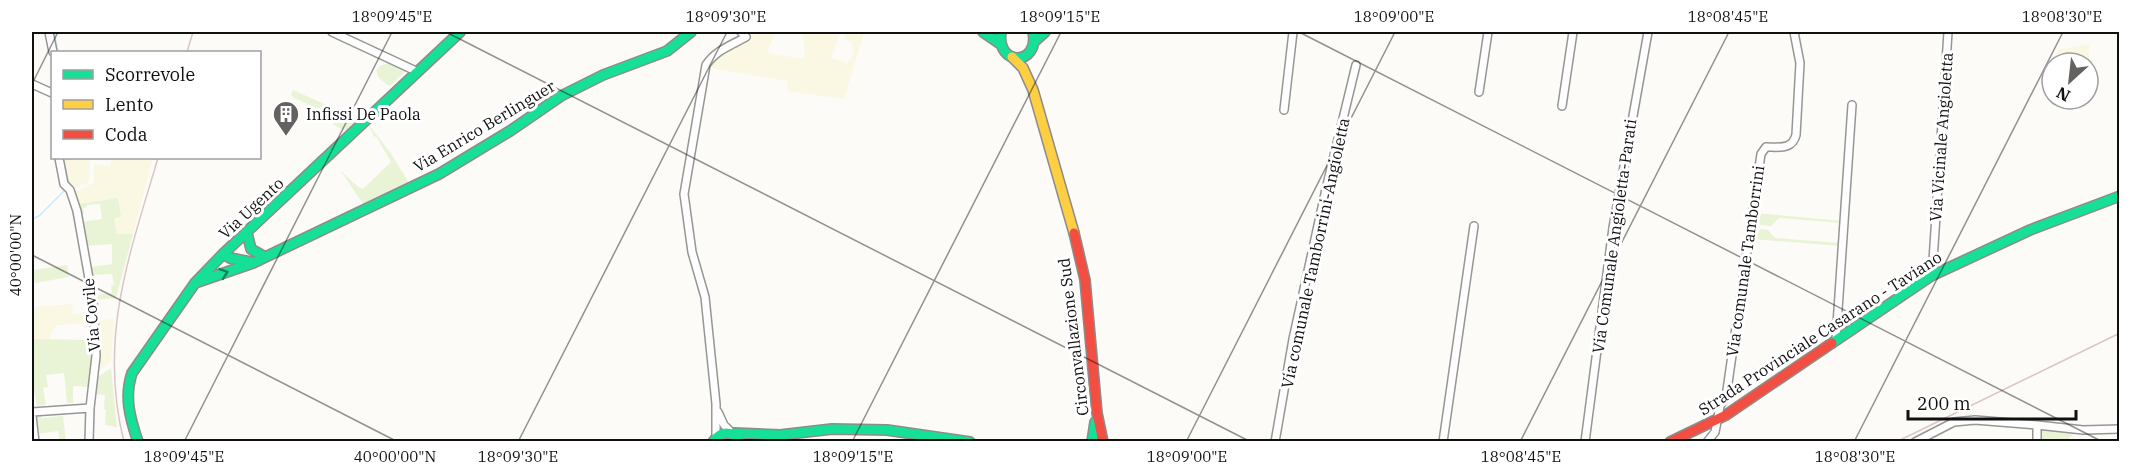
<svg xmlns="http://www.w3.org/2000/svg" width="2151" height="473" font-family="'IBM Plex Serif',serif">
<rect width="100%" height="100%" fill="#fcfbf7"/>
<path fill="#faf7e2" d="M758,32H777L769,46L768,53L803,59L805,51L802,32H841L831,58L848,63L853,55V48L851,43L844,38L845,34L846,32H864L844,99L787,91L788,81L710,68L715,59L749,39Z
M2089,44V65L2088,63H2057L2058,50Z
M62,158H90L89,180L87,183L71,188Z
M112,158H153L133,234L117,235L114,219L121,218L118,198L78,204L75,192L94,183V164L110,166Z
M72,304L73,314L90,312V323L57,325L52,332L50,339H33L35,307Z
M114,319L111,362L98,370V320Z"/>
<path fill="#e8f4d5" d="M391,60L408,69L390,86C383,82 375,78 377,68L381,70L378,67C382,64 387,65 391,60Z
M293,90L362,121L349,133L334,125L330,114L294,98L291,95Z
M369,125L392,155L409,183L364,205L340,170L358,187L363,189L391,162L376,136L374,137Z
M118,198L121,217L114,219L117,234H133L116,298L95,300V295L112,293L111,285H114L112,274L91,275L87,250L91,267L112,264V244L86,246L81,222L102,219L100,204L87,205V207L83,208L84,214H80L78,204Z
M1755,213L1842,221L1841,223L1779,218L1771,226L1761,225L1754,221Z
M1760,229L1768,230L1775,238L1840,243V246L1752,239L1753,233H1758Z
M67,265L69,277L35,283L33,270Z
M33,339L93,340V365L89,387L73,386V403H67L64,373L46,375L48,387L43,388L46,405L37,406L33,386L32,385Z
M111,368L117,427L105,425L106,410L104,409L105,395L95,394L99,376Z
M41,415V418L63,416L66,441H60L58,431L38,434L36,416Z
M2041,428L2073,431L2074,434L2069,438V441H2039V430Z"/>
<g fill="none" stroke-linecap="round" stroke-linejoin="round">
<path stroke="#caebfa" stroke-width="1.5" d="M54,32L58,52
M466,32H467
M63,158L69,184
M32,219L39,216L65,190"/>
<g stroke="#969694" stroke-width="10">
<path id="street" d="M49,32L53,52
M332,32L418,72
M32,84L52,93
M1479,92L1488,32
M1562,106L1573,32
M1284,110L1293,32
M59,158L64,184L70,190L77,211L93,301L96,356L90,408L89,442
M1931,276L1928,268L1933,261L1948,32
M1836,339L1852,105
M32,412L90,408
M718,412L724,425L731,432
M32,416L35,442
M2037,425L2083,430L2120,429
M716,436V404L705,297L692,252L684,194L706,65C716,50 732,45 746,37L741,32
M1275,442L1293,339L1326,189L1356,65
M1443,442L1474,226
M1585,442L1613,228L1648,32
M1707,442L1715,432L1720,406L1726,397L1761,154L1766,147C1779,147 1792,150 1796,135L1800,63L1794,32
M1915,442L1954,422L1975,420L2037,425V442"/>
</g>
<g stroke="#8d8c8b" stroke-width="12">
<path id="fast" d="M983,32L999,43
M1001,32C996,67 1040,66 1033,32
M1035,41L1045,32
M247,233L251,249L265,257
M223,254L230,258L251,262
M195,283L253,263L439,174L510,131L561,96L603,75L667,51L691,32
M1832,343L1931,276L2030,230L2120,196
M734,433L780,435L832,429L887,430L970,442
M138,442C130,418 124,397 132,373L195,283L223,254L460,32
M713,442C721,430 732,430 740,442
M1092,442L1095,422"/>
</g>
<g stroke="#8d8c8b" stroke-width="12">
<path id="slow" d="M1012,57L1023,68L1033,90L1074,233"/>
</g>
<g stroke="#8d8c8b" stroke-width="12">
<path id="jam" d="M1074,233L1085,280L1097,413L1103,442
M1670,442L1726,415L1832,343"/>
</g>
<use href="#street" stroke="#fffefe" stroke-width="7"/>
<use href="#fast" stroke="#16e098" stroke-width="9"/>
<use href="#slow" stroke="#ffcf43" stroke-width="9"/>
<use href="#jam" stroke="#f24e42" stroke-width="9"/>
<path stroke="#dac5c7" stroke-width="1.5" d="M187,52L193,32
M124,442C98,338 129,256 158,158
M1896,442L2120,333"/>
</g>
<defs><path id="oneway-chevron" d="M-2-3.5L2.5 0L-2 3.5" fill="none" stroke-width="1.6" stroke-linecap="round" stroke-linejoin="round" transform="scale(1.5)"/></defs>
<use stroke="#13825b" href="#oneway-chevron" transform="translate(224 273) rotate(-19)"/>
<path fill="none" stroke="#101010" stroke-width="1.5" stroke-opacity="0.45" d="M446,32L1251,442M1299,32L2103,442M32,84L58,32M32,255L398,442M184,442L392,32M518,442L727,32M852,442L1061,32M1186,442L1395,32M1520,442L1729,32M1854,442L2063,32"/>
<defs>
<g id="building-pin" transform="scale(1.35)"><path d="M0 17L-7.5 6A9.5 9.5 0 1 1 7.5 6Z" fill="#636261" stroke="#fff"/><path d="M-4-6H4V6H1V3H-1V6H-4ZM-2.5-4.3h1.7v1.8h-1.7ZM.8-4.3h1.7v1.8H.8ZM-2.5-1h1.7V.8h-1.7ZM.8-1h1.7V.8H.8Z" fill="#fff"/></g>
</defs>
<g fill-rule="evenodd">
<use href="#building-pin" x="286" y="114"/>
</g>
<g text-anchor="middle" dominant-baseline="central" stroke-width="6" stroke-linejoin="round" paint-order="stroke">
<g font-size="16" fill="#101010" stroke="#fff" text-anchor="start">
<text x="306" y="114">Infissi De Paola</text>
</g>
<g font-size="16" fill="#101010" stroke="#fff">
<text transform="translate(484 126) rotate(-31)">Via Enrico Berlinguer</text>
<text transform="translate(1941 137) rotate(-86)">Via Vicinale Angioletta</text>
<text transform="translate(251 208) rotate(-43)">Via Ugento</text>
<text transform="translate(1614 236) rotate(-82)">Via Comunale Angioletta-Parati</text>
<text transform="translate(1315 253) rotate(-78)">Via comunale Tamborrini-Angioletta</text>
<text transform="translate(1745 261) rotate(-82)">Via comunale Tamborrini</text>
<text transform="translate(91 315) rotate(-95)">Via Covile</text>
<text transform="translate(1820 333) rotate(-33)">Strada Provinciale Casarano - Taviano</text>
<text transform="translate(1073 337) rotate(-97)">Circonvallazione Sud</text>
</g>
</g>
<rect width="2151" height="473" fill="none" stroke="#ffffff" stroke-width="66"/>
<rect x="51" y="51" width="210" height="108" fill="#ffffff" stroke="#9f9f9f" stroke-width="1.5"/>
<rect x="63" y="70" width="30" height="9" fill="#16e098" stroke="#9f9f9f" stroke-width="1.5"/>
<text x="105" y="81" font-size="18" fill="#101010">Scorrevole</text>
<rect x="63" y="100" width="30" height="9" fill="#ffcf43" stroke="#9f9f9f" stroke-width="1.5"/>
<text x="105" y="111" font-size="18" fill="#101010">Lento</text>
<rect x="63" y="130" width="30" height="9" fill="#f24e42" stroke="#9f9f9f" stroke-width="1.5"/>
<text x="105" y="141" font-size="18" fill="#101010">Coda</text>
<g transform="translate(2070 81) rotate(207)"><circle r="28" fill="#ffffff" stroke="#9f9f9f" stroke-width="1.5"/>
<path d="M0-4.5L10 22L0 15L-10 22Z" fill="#636261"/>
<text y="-9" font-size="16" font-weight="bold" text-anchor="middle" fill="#101010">N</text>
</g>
<path d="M1908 410v9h168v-9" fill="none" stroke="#101010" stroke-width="3"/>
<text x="1917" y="410" font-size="18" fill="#101010" stroke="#ffffff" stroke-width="4.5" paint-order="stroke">200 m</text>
<rect x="33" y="33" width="2085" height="407" fill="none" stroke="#101010" stroke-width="2"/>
<g font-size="15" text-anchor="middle" fill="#101010">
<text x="392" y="22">18°09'45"E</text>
<text x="726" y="22">18°09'30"E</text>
<text x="1060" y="22">18°09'15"E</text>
<text x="1394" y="22">18°09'00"E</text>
<text x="1728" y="22">18°08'45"E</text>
<text x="2062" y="22">18°08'30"E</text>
<text transform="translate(16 255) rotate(-90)" y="5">40°00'00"N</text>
<text x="184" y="462">18°09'45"E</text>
<text x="395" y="462">40°00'00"N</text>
<text x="518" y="462">18°09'30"E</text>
<text x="853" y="462">18°09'15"E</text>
<text x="1187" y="462">18°09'00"E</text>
<text x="1521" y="462">18°08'45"E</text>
<text x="1855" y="462">18°08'30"E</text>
</g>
</svg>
